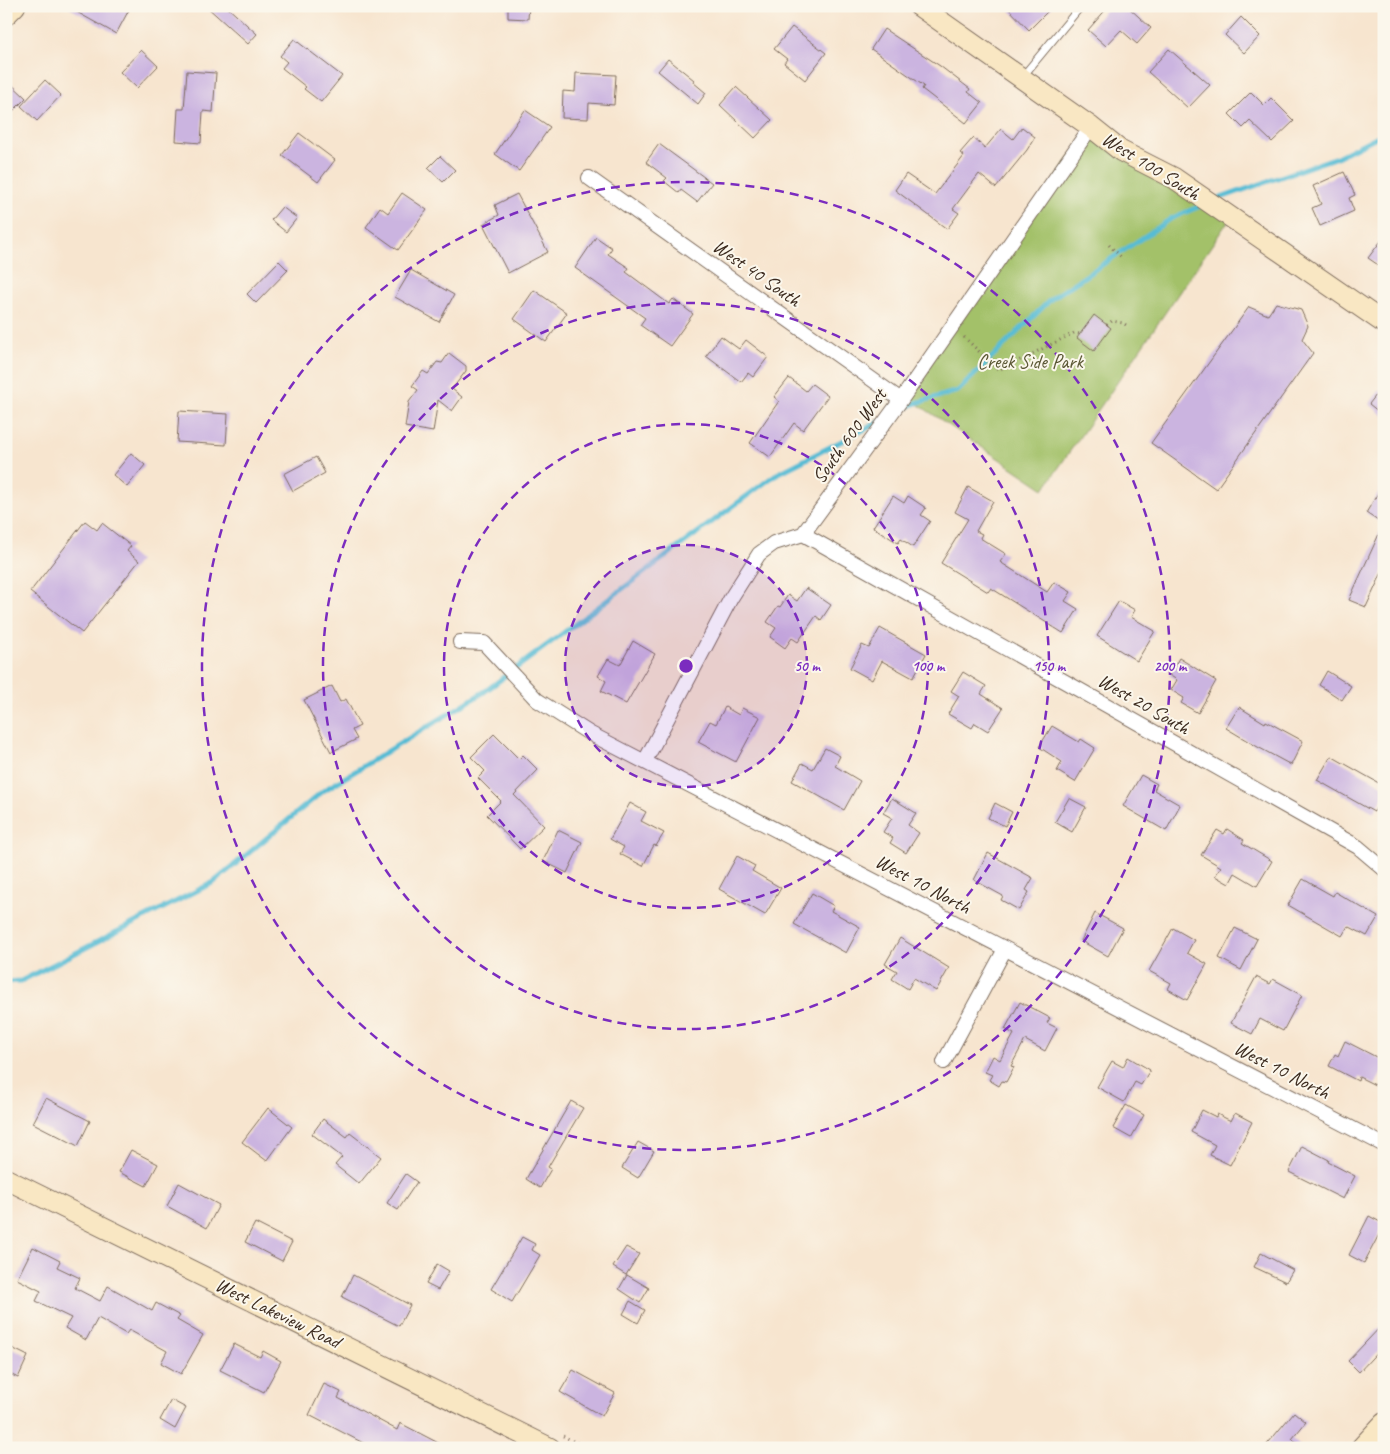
<svg xmlns="http://www.w3.org/2000/svg" width="1390" height="1454" font-family="Caveat,sans-serif">
<rect width="100%" height="100%" fill="#fbf7ec"/>
<filter id="ink" filterUnits="userSpaceOnUse"><feTurbulence type="fractalNoise" baseFrequency=".02" numOctaves="2"/><feDisplacementMap in="SourceGraphic" scale="10" xChannelSelector="R" yChannelSelector="G"/><feConvolveMatrix kernelMatrix="1 2 1 2 8 2 1 2 1" color-interpolation-filters="sRGB"/></filter>
<filter id="wash" filterUnits="userSpaceOnUse"><feTurbulence type="fractalNoise" baseFrequency=".0096" numOctaves="4" result="noise"/><feDisplacementMap in="SourceGraphic" scale="20" xChannelSelector="R" yChannelSelector="G"/><feGaussianBlur stdDeviation="1.12" result="paint"/><feColorMatrix in="noise" values="0 0 0 0 0 0 0 0 0 0 0 0 0 0 0 0 0 1.4 0 .05"/><feComposite in="paint" operator="in"/></filter>
<g filter="url(#wash)">
<rect width="100%" height="100%" fill="#f7e5cf"/>
<path fill="#a3c169" stroke="#6f7644" d="M1091,127L1231,217L1044,489L916,403L901,400Z"/>
<g fill="none" stroke-linecap="round" stroke-linejoin="round">
<path stroke="#56bcd4" stroke-width="5" d="M1215,200L1337,157L1384,133
M897,412L916,403L958,391L1051,299L1172,218L1203,205
M6,982L21,981L214,882L323,791L484,692L775,475L881,421"/>
</g>
<g id="blocks">
<path fill="#cbb4e0" d="M66,6H131L116,34Z
M206,6H226L257,34L248,44Z
M508,6H529L528,19L508,18Z
M1006,6H1053L1029,30Z
M1109,6H1127L1151,28L1137,44L1121,30L1106,46L1088,30Z
M1241,17L1260,36L1244,53L1225,35Z
M792,27L826,53L805,80L784,63L787,59L774,49Z
M884,29L940,66L970,89L968,92L982,103L966,123L922,89L924,86L871,49Z
M294,39L342,76L321,102L304,89L306,87L282,68L287,62L280,56Z
M1169,49L1210,85L1188,108L1148,72Z
M141,50L158,66L137,88L120,72Z
M668,59L694,80L693,82L706,93L698,104L658,71Z
M187,71L216,73L213,112L203,111L201,143L176,141L178,109H184Z
M576,73L616,75L614,105L589,103L588,119L562,118L563,91L575,92Z
M6,79L26,98L6,118Z
M45,80L61,95L37,121L21,106Z
M736,87L772,120L755,138L720,105Z
M1251,92L1264,105L1271,98L1294,121L1272,142L1250,121L1243,128L1229,114Z
M525,110L550,127L519,171L495,154Z
M1022,127L1035,137L1027,150L996,188L979,174L953,209L959,213L947,229L895,190L906,174L935,194L964,156L960,153L973,138L985,148L1001,129L1013,139Z
M299,133L335,160L318,182L282,155Z
M659,144L712,183L697,202L681,190L679,193L664,181L667,178L646,162Z
M440,156L455,170L443,182L428,168Z
M1344,172L1355,195L1349,198L1354,211L1320,226L1312,208L1321,204L1313,186Z
M402,193L427,210L398,250L366,227L380,207L388,213Z
M517,194L548,252L508,273L483,224L499,215L495,205Z
M282,207L297,218L286,232L271,220Z
M596,237L612,248L608,254L629,268L626,272L669,304L673,299L693,314L670,346L640,325L645,318L575,268Z
M1384,237V269L1368,258Z
M279,261L288,270L256,303L247,294Z
M411,270L454,295L439,322L395,297Z
M534,290L567,313L546,342L514,319Z
M1276,303L1301,310L1308,326L1302,339L1313,353L1216,489L1151,443L1249,307L1268,315Z
M1094,315L1111,328L1094,351L1077,338Z
M721,336L739,349L746,340L768,357L753,377L748,373L741,382L706,356Z
M449,353L466,366V371L452,389L462,397L452,411L438,400L433,432L405,427L409,402L418,390L412,386L423,371L428,374L437,362L442,363Z
M789,378L806,391L812,384L828,396L803,430L794,423L770,457L750,443L779,401L774,397Z
M1384,385V416L1369,404Z
M179,411L228,414L226,445L177,442Z
M131,453L145,465L127,487L113,475Z
M316,457L325,473L293,491L284,474Z
M1384,483V513L1378,521L1366,513Z
M968,487L993,501L976,531L982,534L980,538L1006,554L1000,562L1047,592L1054,582L1071,592L1065,601L1078,609L1063,633L991,588L988,592L941,563L968,519L955,512Z
M893,496L904,503L908,496L926,508L921,515L930,521L913,547L901,539L898,543L873,527Z
M85,521L97,530L102,523L131,546L127,551L139,561L82,633L30,592Z
M1384,523V568L1366,607L1349,600Z
M806,588L831,605L821,620L816,616L798,642L792,638L785,648L770,637L776,628L767,622L778,606L780,607L788,595L797,601Z
M1119,601L1135,610L1131,617L1155,631L1137,661L1097,636Z
M880,628L926,654L913,678L882,661L872,680L850,668L862,645L869,648Z
M633,641L655,654L626,704L601,691L606,681L598,676L608,659L620,665Z
M1179,658L1216,681L1198,713L1181,703L1184,698L1171,690L1177,680L1169,675Z
M1327,671L1351,686L1342,700L1319,685Z
M963,672L986,686L981,694L1003,708L988,731L975,723L972,728L948,714L959,696L951,691Z
M332,686L340,702L346,699L360,726L352,730L357,739L331,752L304,700Z
M725,707L739,715L742,708L760,717L736,762L698,742L710,721L716,724Z
M1239,707L1265,723L1266,721L1303,741L1291,765L1256,746L1226,728Z
M1052,726L1079,742L1081,739L1095,748L1075,782L1057,771L1062,762L1039,747Z
M494,734L519,759L523,755L538,770L514,795L544,826L520,849L487,815L501,801L478,778L485,771L471,757Z
M825,748L840,756L835,766L860,781L844,810L792,781L802,763L813,769Z
M1331,756L1384,786V795L1374,812L1317,780Z
M1141,775L1157,784L1154,790L1180,805L1166,831L1123,806Z
M892,798L916,813L908,825L919,833L906,853L890,843L893,838L883,832L892,818L883,813Z
M1069,798L1086,807L1072,832L1055,822Z
M630,803L646,812L641,821L664,833L656,846L654,845L643,866L620,854L624,847L610,839Z
M995,803L1012,812L1005,826L988,818Z
M1227,829L1244,840L1242,843L1272,861L1257,886L1235,873L1229,884L1215,876L1221,867L1201,855L1217,830L1224,834Z
M558,830L582,842L567,873L543,861Z
M988,853L1033,878L1026,890L1029,892L1019,910L1001,900L1003,896L974,880Z
M737,856L755,866L752,871L781,888L765,915L719,889Z
M1303,879L1333,896L1335,892L1378,917L1367,936L1348,926L1342,936L1288,905Z
M812,893L834,906L831,911L860,927L846,953L794,924Z
M1095,913L1123,928L1108,956L1081,941Z
M1173,928L1194,940L1187,953L1207,964L1187,1000L1168,989L1171,983L1149,971Z
M1235,928L1257,939L1241,970L1219,958Z
M900,938L949,968L936,991L914,978L908,989L892,979L897,971L885,964Z
M1256,977L1270,984L1273,979L1302,995L1283,1031L1260,1019L1252,1034L1231,1023Z
M1020,1002L1050,1018L1047,1023L1057,1028L1045,1051L1025,1040L1011,1066L1014,1067L1006,1082L1002,1081L999,1086L989,1080L992,1075L985,1072L993,1056L1000,1060L1014,1034L1005,1029Z
M1345,1041L1384,1061V1069L1375,1085L1359,1077L1358,1081L1329,1066L1335,1054L1338,1056Z
M1128,1057L1150,1070L1141,1085L1135,1082L1124,1102L1097,1087L1112,1061L1123,1067Z
M46,1098L90,1121L78,1146L33,1123Z
M571,1101L583,1108L548,1167L551,1169L540,1188L526,1179Z
M1126,1105L1144,1115L1131,1138L1113,1128Z
M268,1108L292,1127L267,1161L242,1142Z
M1202,1110L1216,1117L1217,1114L1231,1121L1235,1113L1252,1122L1230,1165L1210,1155L1215,1145L1191,1132Z
M323,1119L347,1137L350,1133L381,1157L359,1184L335,1165L342,1157L312,1134Z
M638,1142L654,1151L638,1178L622,1168Z
M1302,1146L1329,1160L1328,1162L1355,1176L1343,1199L1289,1172Z
M131,1150L158,1164L146,1186L119,1172Z
M406,1174L417,1182L398,1210L387,1203Z
M179,1183L219,1205L207,1228L167,1206Z
M1369,1216L1384,1224V1225L1364,1263L1349,1255Z
M255,1223L292,1242L282,1261L245,1242Z
M522,1237L535,1244L532,1250L540,1255L512,1302L491,1289Z
M33,1247L60,1261L57,1267L80,1278L75,1288L100,1301L108,1286L152,1311L156,1303L180,1316L177,1320L203,1335L181,1374L161,1363L167,1351L129,1330L126,1334L98,1318L86,1340L65,1328L71,1318L36,1301L41,1291L17,1279Z
M626,1247L639,1254L626,1275L613,1267Z
M1261,1253L1293,1270L1286,1282L1254,1267Z
M437,1264L449,1271L438,1290L426,1284Z
M353,1275L410,1305L399,1326L342,1297Z
M627,1275L649,1288L640,1303L619,1289Z
M630,1301L645,1310L638,1323L623,1314Z
M1384,1323V1345L1359,1372L1348,1361Z
M234,1344L260,1357L263,1351L281,1361L264,1392L220,1370Z
M6,1345L28,1356L18,1378L6,1372Z
M573,1370L615,1393L602,1416L560,1392Z
M324,1384L341,1392L338,1398L397,1430L400,1423L448,1448H373L309,1415Z
M171,1400L186,1408L175,1429L160,1420Z
M1294,1412L1306,1422L1292,1439L1302,1448H1264Z"/>
</g>
</g>
<g filter="url(#ink)">
<use href="#blocks" fill-opacity="0" stroke="#7d6b5c" stroke-width="1"/>
<g fill="none" stroke-linecap="round" stroke-linejoin="round">
<g stroke="#7d6b5c" stroke-width="9">
<path id="lane" d="M1023,76L1081,6"/>
</g>
<g stroke="#7d6b5c" stroke-width="16">
<path id="street" d="M589,178L901,400
M803,534L1358,847L1384,869
M460,642L484,643L537,700L589,733L1384,1145
M645,761L731,598L759,554L774,543L803,534L901,400L1091,127
M944,1062L1005,949"/>
</g>
<g stroke="#7d6b5c" stroke-width="22">
<path id="secondary" d="M919,6L1091,127L1121,151L1174,178L1384,323
M6,15L15,6
M6,1179L550,1448
M1361,1448L1384,1423"/>
</g>
<path stroke="#7d6b5c" stroke-width="3" stroke-dasharray="1 4" stroke-linecap="butt" d="M1109,245L1122,258
M1107,325L1112,321L1123,323L1129,327
M964,337L993,365L998,369L1004,368L1074,333L1080,334
M563,1436L587,1448"/>
<use href="#lane" stroke="#fff" stroke-width="7"/>
<use href="#street" stroke="#fff" stroke-width="14"/>
<use href="#secondary" stroke="#f9e7c3" stroke-width="20"/>
</g>
</g>
<circle cx="686" cy="666" r="121" fill="#7b2cbf" fill-opacity=".12"/>
<g fill="none" stroke="#7b2cbf" stroke-width="2.5" stroke-dasharray="9 6">
<circle cx="686" cy="666" r="121"/>
<circle cx="686" cy="666" r="242"/>
<circle cx="686" cy="666" r="363"/>
<circle cx="686" cy="666" r="484"/>
</g>
<g text-anchor="middle" dominant-baseline="central" stroke-width="4" stroke-linejoin="round" paint-order="stroke">
<g font-size="20" fill="#3b2a1e" stroke="#fbf7ec">
<text transform="translate(1151 166) rotate(32)">West 100 South</text>
<text transform="translate(757 273) rotate(35)">West 40 South</text>
<text transform="translate(849 436) rotate(-54)">South 600 West</text>
<text transform="translate(1144 704) rotate(30)">West 20 South</text>
<text transform="translate(923 884) rotate(28)">West 10 North</text>
<text transform="translate(1282 1070) rotate(27)">West 10 North</text>
<text transform="translate(278 1313) rotate(26)">West Lakeview Road</text>
</g>
<g font-size="20" fill="#5a5734" stroke="#fbf7ec">
<text x="1030" y="361">Creek Side Park</text>
</g>
</g>
<circle cx="686" cy="666" r="8" fill="#7b2cbf" stroke="#fbf7ec" stroke-width="2.5"/>
<g font-size="15" text-anchor="middle" font-weight="bold" fill="#7b2cbf" stroke="#fbf7ec" stroke-width="4" stroke-linejoin="round" paint-order="stroke">
<text x="807" y="671">50 m</text>
<text x="928" y="671">100 m</text>
<text x="1049" y="671">150 m</text>
<text x="1170" y="671">200 m</text>
</g>
<rect width="1390" height="1454" fill="none" stroke="#fbf7ec" stroke-width="25"/>
</svg>
